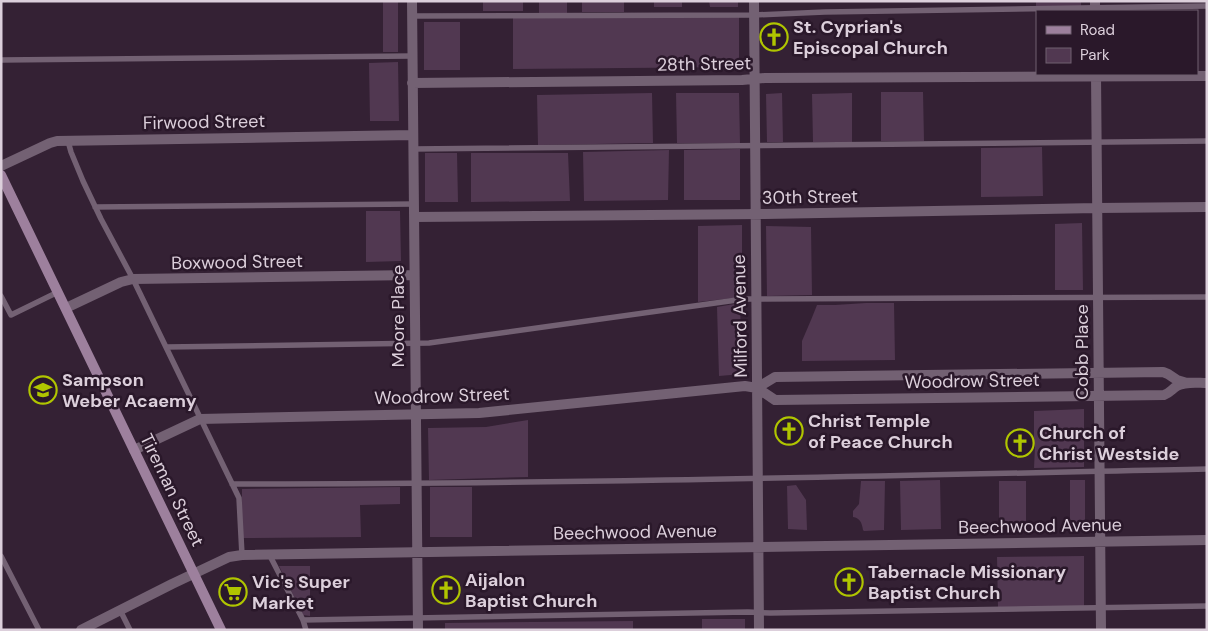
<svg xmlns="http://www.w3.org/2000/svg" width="1208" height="631" font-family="'DM Sans',sans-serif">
<rect width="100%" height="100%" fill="#342134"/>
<path fill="#513851" d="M383,1H398V52H383Z
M483,1H523V11H483Z
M539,1H567V13H539Z
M582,1H624V12H582Z
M654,1H682V7H654Z
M709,1H738V7H710Z
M1036,1H1081V6H1036Z
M739,16V67L513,69V17Z
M424,22H460V70H424Z
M398,62L399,121H370L369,63Z
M881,92H923L924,141H881Z
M652,93L653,143L538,145L537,95Z
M676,93H739L740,143H677Z
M782,93L783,142H767L766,94Z
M852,93V142H813L812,94Z
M1042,147L1043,196L981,197V148Z
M740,149V200H684V150Z
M669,150L668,200L584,201L583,152Z
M425,153H457L458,202H425Z
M471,153H568L570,201L471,202Z
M366,211H400L401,261L366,262Z
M1082,223L1083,290H1055V224Z
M742,225V297L698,302V226Z
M766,226L811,227L812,295L767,296Z
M740,303L742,374L719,376L717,307Z
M866,303H894L895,360L802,361V341L811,320L817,305H835Z
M1084,409V467L1034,468L1035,446L1034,443V411Z
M528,420V477L429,480L428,428L486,427Z
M940,480L941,529L901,530L900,481Z
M1070,480H1085V526H1070Z
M861,481H885L884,530L864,531L863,530C862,523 860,518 853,517V511L859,504Z
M999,481H1026V528H999Z
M796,485L806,500L807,530L788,529L787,486Z
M400,487V504L360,505L361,537L242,538V489Z
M430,487H472V537H430Z
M1084,556V606L998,607L997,557Z
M279,566H310V616L303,615Z
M702,619H745V630H702Z
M633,621V630H445V623Z"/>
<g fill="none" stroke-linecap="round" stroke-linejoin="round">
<path stroke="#736173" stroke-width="5.5" d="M412,16L754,15L825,12L1207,6
M1,60L412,56
M68,141L71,152L83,181L101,219L133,279L239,498L242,555
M413,149L1207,141
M95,207L414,204
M1,296L11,315L58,292
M166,347L429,343L744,299L1207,297
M232,484C557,484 882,476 1207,469
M269,554L303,620L306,630
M1,556L39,630
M120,610L130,630
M303,620L748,612L770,613L1207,606"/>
<path stroke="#736173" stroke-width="10" d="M412,1L418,630
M754,1L759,630
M1095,1V11
M1096,74L1101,630
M412,83L742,80L765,78L1207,76
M1,166L50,143L57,141L413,135
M414,217L765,214L1097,208L1207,207
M66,308L121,282L133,279L414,275
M757,388L775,377L1163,372L1168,374L1177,380L1187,383
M134,450L200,419L479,413L745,386L757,388L775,400L1164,395C1170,393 1172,389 1177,386C1186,381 1197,383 1207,383
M81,630L172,584L229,557L242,555L1207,540"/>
<path stroke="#9d809d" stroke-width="10" d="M1,175L221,630"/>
</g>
<defs>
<g id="church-ring" transform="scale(1.4375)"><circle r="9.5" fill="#2a182a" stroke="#b0c500" stroke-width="1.5"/><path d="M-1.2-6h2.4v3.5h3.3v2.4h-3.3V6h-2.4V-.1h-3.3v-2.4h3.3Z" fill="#b0c500"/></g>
<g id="school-ring" transform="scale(1.4375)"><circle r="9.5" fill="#2a182a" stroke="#b0c500" stroke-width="1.5"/><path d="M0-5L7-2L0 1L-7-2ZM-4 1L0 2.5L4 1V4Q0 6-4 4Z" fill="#b0c500"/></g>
<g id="supermarket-ring" transform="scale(1.4375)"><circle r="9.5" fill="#2a182a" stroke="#b0c500" stroke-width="1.5"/><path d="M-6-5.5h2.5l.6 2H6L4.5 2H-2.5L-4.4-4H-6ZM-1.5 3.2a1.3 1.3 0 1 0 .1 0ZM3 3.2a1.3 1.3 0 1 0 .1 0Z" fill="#b0c500"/></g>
</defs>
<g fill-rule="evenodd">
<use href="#church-ring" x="774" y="37"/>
<use href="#school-ring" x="43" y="390"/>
<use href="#church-ring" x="789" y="431"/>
<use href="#church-ring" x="1020" y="443"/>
<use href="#church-ring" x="849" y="582"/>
<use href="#church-ring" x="446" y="590"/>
<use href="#supermarket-ring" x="233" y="592"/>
</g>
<g text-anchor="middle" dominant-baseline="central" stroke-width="5" stroke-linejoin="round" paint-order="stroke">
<g font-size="18" font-weight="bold" fill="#dccfdb" stroke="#2a182a" text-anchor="start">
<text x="793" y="27">St. Cyprian's<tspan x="793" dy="21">Episcopal Church</tspan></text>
<text x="62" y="380">Sampson<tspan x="62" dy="21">Weber Acaemy</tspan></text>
<text x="808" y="421">Christ Temple<tspan x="808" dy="21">of Peace Church</tspan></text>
<text x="1039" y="433">Church of<tspan x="1039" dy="21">Christ Westside</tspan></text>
<text x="868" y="572">Tabernacle Missionary<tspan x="868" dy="21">Baptist Church</tspan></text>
<text x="465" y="580">Aijalon<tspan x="465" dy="21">Baptist Church</tspan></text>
<text x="252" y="582">Vic's Super<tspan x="252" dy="21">Market</tspan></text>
</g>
<g font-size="18" fill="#dccfdb" stroke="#2a182a">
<text transform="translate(704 64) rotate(-1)">28th Street</text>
<text transform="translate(204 122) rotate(-1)">Firwood Street</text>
<text transform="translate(810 197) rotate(-1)">30th Street</text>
<text transform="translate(237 262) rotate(-1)">Boxwood Street</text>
<text transform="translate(398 316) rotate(-90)">Moore Place</text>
<text transform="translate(740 316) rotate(-91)">Milford Avenue</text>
<text transform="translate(1082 352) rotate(-90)">Cobb Place</text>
<text transform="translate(972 381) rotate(-1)">Woodrow Street</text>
<text transform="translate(442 396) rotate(-2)">Woodrow Street</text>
<text transform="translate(172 490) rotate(64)">Tireman Street</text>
<text transform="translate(1040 526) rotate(-1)">Beechwood Avenue</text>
<text transform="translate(635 532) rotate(-1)">Beechwood Avenue</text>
</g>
</g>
<rect width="1208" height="631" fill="none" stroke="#dccfdb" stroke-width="5"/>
<rect x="1036" y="10" width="162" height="65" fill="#2a182a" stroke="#716171"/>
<rect x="1046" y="26" width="25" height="8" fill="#9d809d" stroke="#716171"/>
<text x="1080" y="35" font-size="15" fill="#dccfdb">Road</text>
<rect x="1046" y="48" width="25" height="15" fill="#513851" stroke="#716171"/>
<text x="1080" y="60" font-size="15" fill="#dccfdb">Park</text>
</svg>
